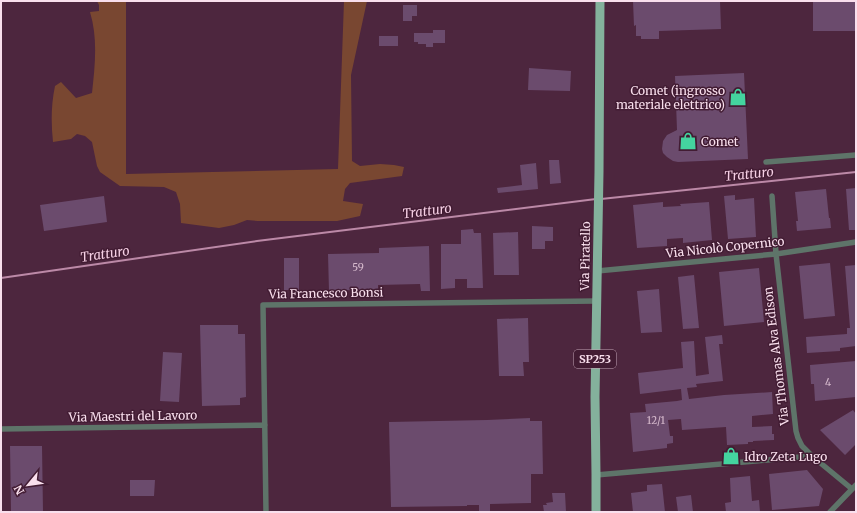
<svg xmlns="http://www.w3.org/2000/svg" width="857" height="513" font-family="Merriweather,serif">
<rect width="100%" height="100%" fill="#4d263e"/>
<path fill="#794731" d="M97,1H126V174L338,169L344,1H367L351,75L352,161L360,166L380,164L394,165L404,167L402,176L350,183L345,189L343,201L363,204L360,216L337,221H258L247,220L234,225L219,228L181,223L180,204L176,192L164,187L120,186L100,172L97,166L92,142L85,136L77,134L71,139L53,142C51,123 51,105 55,86L61,82L76,98L92,93C95,66 98,38 90,12L99,11V5Z"/>
<g fill="none" stroke-linecap="round" stroke-linejoin="round">
<path stroke="#bc89a7" stroke-width="2" d="M601,199L856,172
M1,278L257,241L596,199"/>
</g>
<path fill="#6b4b6d" d="M633,1H720L721,29L659,31V39H641V36H636V25L634,26Z
M813,1H856V31H813Z
M403,5H417V16H412V21H403Z
M433,30H445V43H433V47H426V44H418V42H414V33H433Z
M379,36H398V46H379Z
M529,68L571,71L570,91L528,90Z
M744,73L748,159L678,162L673,161L667,157L663,153L662,149L663,141L667,135L677,130L675,76Z
M549,160H559L561,183L550,184Z
M536,163L538,189L498,193L497,188L522,185L520,165Z
M856,188V230H849L846,189Z
M826,189L829,218H830L831,228L797,231L796,221H798L795,192Z
M735,195V200L754,198L756,237L728,239L724,196Z
M104,196L107,222L44,231L40,205Z
M663,202V207L681,206L680,204L709,202L712,240L683,243V238L667,239V246L637,248L633,205Z
M532,226L553,227V241H545V249H532Z
M473,229L474,233H481L483,288H467V279H455V288L441,289V244H461V230Z
M518,232L519,275H494L493,233Z
M429,246L430,291H421L420,284L378,285V289L329,291L328,254L379,253V248Z
M284,258H299V290H284Z
M830,263L835,316L804,319L799,266Z
M856,265V346L840,348V351L807,353L806,337L847,334V328H850L845,266Z
M759,268L764,322L724,326L719,272Z
M694,275L699,328L683,329L678,277Z
M659,289L662,332L641,333L637,291Z
M528,318L529,362H523L524,376H499L497,319Z
M200,325H238V334H245L246,397L240,398V405L202,406Z
M722,335L723,344H719L723,381L696,384L697,387L687,388L689,399L724,395L772,392L773,414L752,416V427L772,426V434H774V440L753,441V442H748V444L727,445L726,427L682,430L681,419L668,420L670,436H673V443L667,444V448L633,452L630,413L646,412L645,404L677,401L682,400L681,389L640,394L638,373L683,368L681,342L694,341L696,376L709,374L705,337Z
M163,352L182,353L179,402L160,401Z
M856,361V397L815,401L814,384H811L810,365Z
M853,410L856,414V444L845,455L820,430Z
M530,418V421H542L543,474H531V503L490,504V512H479V505H467V506L391,507L389,422L487,420Z
M10,446H42L43,512H11Z
M807,470L823,489L819,506L772,510L769,474Z
M750,476L752,501L759,500L760,512H726L725,503L731,502L730,478Z
M130,480H155L154,496H130Z
M662,484L665,512H633L631,493L647,491V485Z
M552,493H565L566,512H544L543,505H547L546,503L553,502Z
M691,495L693,512H678L676,497Z"/>
<g fill="none" stroke-linecap="round" stroke-linejoin="round">
<path stroke="#5e7469" stroke-width="5.5" d="M766,162L856,155
M772,196L776,254L796,431L798,438L802,446L812,456L852,489
M597,271L776,254L856,242
M1,429L265,425
M596,475L812,456
M266,512L263,305L596,301
M830,512L856,485"/>
<path stroke="#84b19c" stroke-width="9" d="M596,512V475L595,397L599,172L600,1"/>
</g>
<defs>
<g id="shop-bare" transform="scale(1.38)"><path d="M-5-2.5h2.3a2.7 3.5 0 0 1 5.4 0H5L5.5 6h-11ZM-1.5-2.5h3a1.5 2.3 0 0 0-3 0Z" fill="#44d49f" stroke="#421c33" stroke-width="2.5" paint-order="stroke"/></g>
</defs>
<g fill-rule="evenodd">
<use href="#shop-bare" x="738" y="97"/>
<use href="#shop-bare" x="688" y="141"/>
<use href="#shop-bare" x="731" y="456"/>
</g>
<g text-anchor="middle" dominant-baseline="central" stroke-width="3" stroke-linejoin="round" paint-order="stroke">
<g font-size="10" fill="#d6bacd">
<text x="358" y="267">59</text>
<text x="828" y="382">4</text>
<text x="656" y="420">12/1</text>
</g>
<rect fill="#421c33" stroke="#c2a4b5" stroke-width="1" x="574" y="350" width="42" height="18" rx="3"/>
<g font-size="11" font-weight="bold" fill="#f9dfed">
<text x="595" y="359">SP253</text>
</g>
<g font-size="12" fill="#f9dfed" stroke="#421c33" text-anchor="start">
<text x="725" y="90" text-anchor="end">Comet (ingrosso<tspan x="725" dy="14">materiale elettrico)</tspan></text>
<text x="701" y="141">Comet</text>
<text x="744" y="456">Idro Zeta Lugo</text>
</g>
<g font-size="12" fill="#f9dfed" stroke="#421c33">
<text transform="translate(725 247) rotate(-6)">Via Nicolò Copernico</text>
<text transform="translate(585 256) rotate(-89)">Via Piratello</text>
<text transform="translate(326 293) rotate(-1)">Via Francesco Bonsi</text>
<text transform="translate(776 356) rotate(-97)">Via Thomas Alva Edison</text>
<text transform="translate(133 416) rotate(-1)">Via Maestri del Lavoro</text>
</g>
<g font-size="13" font-style="italic" fill="#f5cfe4" stroke="#421c33">
<text transform="translate(749 174) rotate(-6)">Tratturo</text>
<text transform="translate(427 211) rotate(-7)">Tratturo</text>
<text transform="translate(105 254) rotate(-8)">Tratturo</text>
</g>
</g>
<rect width="857" height="513" fill="none" stroke="#f9dfed" stroke-width="4"/>
<g transform="translate(28 485) rotate(241)" stroke="#421c33" stroke-width="3" paint-order="stroke">
<path d="M0-3L7 15L0 10L-7 15Z" fill="#f9dfed"/>
<text y="-6" font-size="11" font-weight="bold" text-anchor="middle" fill="#f9dfed">N</text>
</g>
</svg>
